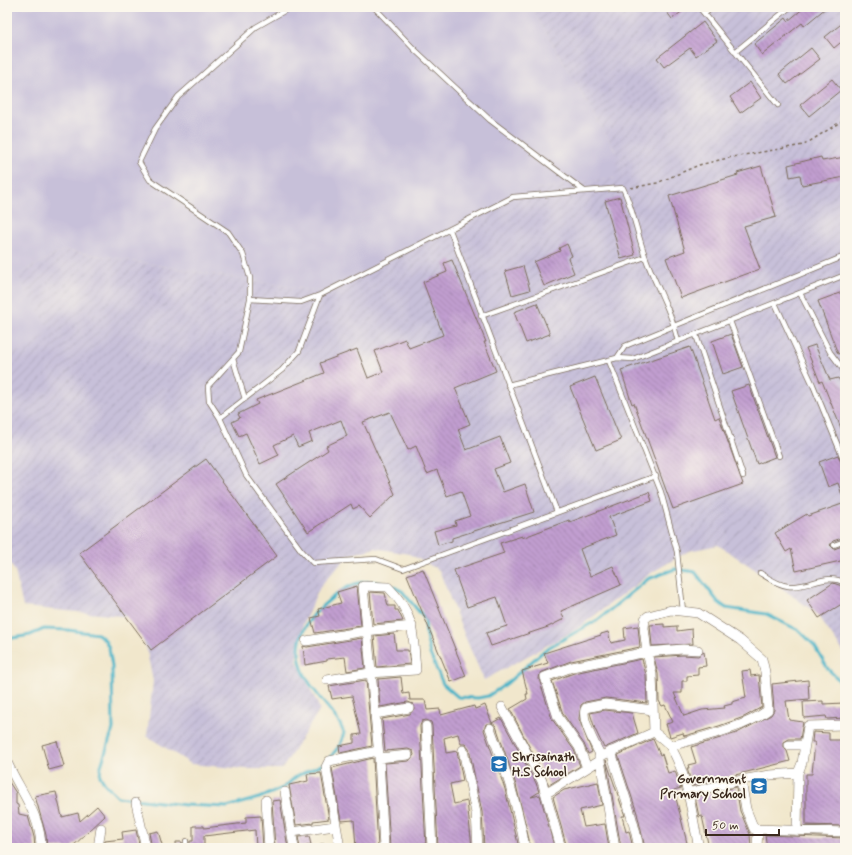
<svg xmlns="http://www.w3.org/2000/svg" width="852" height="855" font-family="Mynerve,sans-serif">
<defs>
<pattern id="industrial-furrows" width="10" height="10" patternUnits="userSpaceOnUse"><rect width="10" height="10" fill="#c7c0d9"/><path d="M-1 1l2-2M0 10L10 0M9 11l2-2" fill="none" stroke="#aca5ba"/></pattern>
<pattern id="building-back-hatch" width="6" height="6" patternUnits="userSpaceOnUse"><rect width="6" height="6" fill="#c19ed0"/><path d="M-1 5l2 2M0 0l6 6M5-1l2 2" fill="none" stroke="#9e81a8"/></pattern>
</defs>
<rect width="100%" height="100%" fill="#fbf7ec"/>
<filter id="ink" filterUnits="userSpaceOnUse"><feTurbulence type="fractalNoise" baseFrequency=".025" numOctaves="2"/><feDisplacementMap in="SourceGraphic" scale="8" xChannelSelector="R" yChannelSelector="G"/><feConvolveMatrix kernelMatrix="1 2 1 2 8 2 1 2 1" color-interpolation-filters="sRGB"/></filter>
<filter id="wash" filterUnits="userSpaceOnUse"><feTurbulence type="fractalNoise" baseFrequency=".012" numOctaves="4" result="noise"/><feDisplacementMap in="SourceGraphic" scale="16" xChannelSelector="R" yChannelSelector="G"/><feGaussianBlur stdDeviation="0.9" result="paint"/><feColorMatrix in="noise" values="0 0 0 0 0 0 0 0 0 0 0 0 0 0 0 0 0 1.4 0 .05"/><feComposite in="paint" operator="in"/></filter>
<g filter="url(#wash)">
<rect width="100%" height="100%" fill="#f1e7cc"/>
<path fill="url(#industrial-furrows)" d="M531,7H845V654L816,613L765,576L718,545L689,551L654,571L575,630L484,680L466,639L439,570L409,554L375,548L349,555L321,585L303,624L296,659L320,709L282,769H246L191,764L147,736L153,681L146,647L132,617L23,607L15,571L7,559V358L50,332L17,275L64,250L320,292L536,189L616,178V152Z"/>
<path fill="#c7c0d9" d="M7,7H531L616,152V178L536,189L320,292L64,250L17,275L51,332L7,358Z"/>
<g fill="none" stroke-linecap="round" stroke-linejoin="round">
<path stroke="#4ab4c8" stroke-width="3" d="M390,585L402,591L425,619L426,636L430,654L443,684L458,697L478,698L488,696L506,684L546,649L599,619L648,579L675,569L695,572L718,602L726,608L766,614L800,631L814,645L828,669L845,686
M7,639L30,635L44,629L68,630L98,634L105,640L109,648L112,666L113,729L101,766L100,776L105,784L118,797L185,805L227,807L259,798L283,788L297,776L327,762
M330,758L340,745L344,733L340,724C329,707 312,691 304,673C290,641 307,617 333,597C347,586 362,578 381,583"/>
</g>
<g id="blocks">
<path fill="url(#building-back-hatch)" d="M663,7H688L672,19Z
M805,7H827L804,26L802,23L762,55L754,44L786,18L788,21Z
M845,21V39L834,48L825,37Z
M703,22L717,41L696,56L690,48L664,67L657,58Z
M811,48L820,59L787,84L779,74Z
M832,79L841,90L809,116L800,105Z
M750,82L761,98L740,113L730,97Z
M821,157L822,161L845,157V177L802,185L800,175L790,177L788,165Z
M761,166L776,217L744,226L760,269L681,298L666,258L685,251L669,196L738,175L737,173Z
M620,197L635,255L621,259L605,201Z
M567,244L572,256L568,258L574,273L544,286L534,262L560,251L559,248Z
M452,260L486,342H484L496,371L455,388L470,424L458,429L466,450L500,437L510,463L494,469L503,492L525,484L534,512L452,538V541L438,545L434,531L456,525L455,521L470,516L461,491L447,496L437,470L427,474L416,446L408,450L390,412L363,422L395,494L370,518L359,506L353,509L351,504L308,532L276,484L328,450L326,446L347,436L341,420L309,433L312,441L298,447L293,436L274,445L279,455L260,464L246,433L239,436L232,422L240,418L238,414L258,404L256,400L324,373L320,363L357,349L368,378L383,372L375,351L405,339L409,348L443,335L423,282L447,272L444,263Z
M523,266L530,290L512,295L505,271Z
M845,291V351L838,354L818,301Z
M537,303L550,334L526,343L514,312Z
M731,334L743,367L723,374L712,341Z
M815,345L830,380L838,378L845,388V438L822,381L820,382L806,348Z
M690,347L715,419L719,417L743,484L673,509L634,403L632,404L621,370Z
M595,377L621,440L596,450L570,387Z
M749,385L775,457L757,464L731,391Z
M838,455L842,465L845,467L844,501L838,483L828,487L819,462Z
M206,459L277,556L151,650L79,553Z
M649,492L652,501L609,517L616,535L580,549L590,576L613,566L621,585L561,611L564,619L548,627L491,646L486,633L507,626L497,597L467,607L454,570L504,553L500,543L522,536V538L569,520L570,522Z
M845,503V537L833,541L830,545L834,549L845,545V560L796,571L791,549L786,552L775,533L807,514L808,516Z
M423,569L466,676L451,682L407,575Z
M833,583L845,587V602L819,618L807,600Z
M357,586L361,626L315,633L311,618L320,616L318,609L341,603L337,592Z
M370,592L385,593L388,606H395V610H398L403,621L373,624Z
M664,624V627L677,626V631L692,629L693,644L652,646L650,625Z
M638,626L640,647L571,661L540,673L539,679L552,719L574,750L580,766L549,785L510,709L527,699L526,694H528L522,671L548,663L544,653L601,635V634L608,632L611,643L625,640L624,628Z
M394,634L396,650H408L410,664L377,667L374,636Z
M362,638L365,668L347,671L345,657L327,659V661L305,665L303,646L307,647Z
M704,652L706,666L698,667V675L687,676V681H682V693H674L684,716L702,710L725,708L724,706L732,704V702L746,698L742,671L750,670L751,676L759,675L762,707L744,717L719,726L688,735L684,736L683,733L670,737L666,724L673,722L665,705L662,706L659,701L658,674L654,657L683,655L698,656Z
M642,659L646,675L647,703L606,698L585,702L581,705L579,719L592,752L588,754L584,744L563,714L552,681L574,673Z
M401,677L403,694L409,693L410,700H425L427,710L440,709L441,715L474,706L475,709L485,705L492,723L486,724L484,730L505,789L519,848H484L482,812L469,749L465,744H461L458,734L444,738L446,753L457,751L463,781L450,784L454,804L467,801L472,848H438L432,726L431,722L426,720L422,721L420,726L426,848H390L385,763L409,761L414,755L413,751L408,749L385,751L382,719L410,714L415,707L413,704L408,702L380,707L378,679Z
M366,680L372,746L340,753L339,746L354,743V735L361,734L352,696L332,699L329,686Z
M808,680L809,699L786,701L789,720L803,722L800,739H789L784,742V748L787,751L790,761L692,786L687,768H689L688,765L696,763L691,747L737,733L771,715L774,710L772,684Z
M823,701V704L844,703L845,718L827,719L826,716L804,718L803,702Z
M605,710L632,713L638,733L604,748L595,729L590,713Z
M501,718L536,783L539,792L531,797L540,795L554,846L531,848L516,785L496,726L492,723Z
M813,732L829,733V740H845V826L806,825V774H812L815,742H812Z
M653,739L660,755L662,754L668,773L675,771L681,788L674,790L687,843L668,848H665V846L645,848L637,813L618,755Z
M57,741L64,766L49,770L42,745Z
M373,758L378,848H356L354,820L341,821L332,768Z
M606,760L624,813L625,816H622L626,832L629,831L633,848H621Z
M321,773L329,819L313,821V823L296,825L289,785L308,781L307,774Z
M7,779L16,793V804L18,805L19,814L28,816L34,837L35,848H7Z
M598,782L602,805L580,810L584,827L605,824L609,848H567L553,797L564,790Z
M736,787L740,811L750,834L751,848H709L702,816L699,817L695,797Z
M56,792L62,817L78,813L80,821L97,806L105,816L71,848H47L46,835L35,796Z
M280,800L288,848H275L272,801Z
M261,816L263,848H256L255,830L204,836V848H190V841H193V826H204V828L246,823V817Z
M136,830L140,848H104L105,841L123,839L122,832Z
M158,831L163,848H152L149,833Z
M765,835L845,838V848H767Z
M309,836L311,845L300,848L298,837Z
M176,842H182V848H176Z"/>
</g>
</g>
<g filter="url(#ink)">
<use href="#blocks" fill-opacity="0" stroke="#7b6c5b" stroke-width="1"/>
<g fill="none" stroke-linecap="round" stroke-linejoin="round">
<g stroke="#7b6c5b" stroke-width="6">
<path id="lane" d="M374,7L414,49L490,120L583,190
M699,7L778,105
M704,13L712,7
M735,52L790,7
M450,230L557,512
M800,293L830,352L845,372
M250,299V278L243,254L228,232L150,180L139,162L155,129L178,97L256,27L291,7
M775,303L813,385L845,463
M481,316L645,257
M730,321L779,456
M696,335L743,476
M617,358L625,346L845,256
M233,359L245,399
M609,361L661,492L677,552L683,611
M508,385L617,358L633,359L845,275
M220,418L282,370L299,351L320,295
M656,476L403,569L376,559L313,563L301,550L246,475L220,418L209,401L208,386L239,352L250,299L301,302L320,295L513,197L623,188C633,209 637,233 645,256C655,285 672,311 678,342
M834,545L845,541
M760,573C768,578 778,585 788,586C808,589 826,572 845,583
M186,841V848"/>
</g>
<g stroke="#7b6c5b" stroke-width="10">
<path id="street" d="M306,641L366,631L412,626
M327,680L370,673L416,670C413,634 415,614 388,587L363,586L375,714
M502,707L542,781L561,848
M426,726L432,848
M490,728C505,768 518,806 525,848
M654,732C659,736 666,741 670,746C688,774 692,817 699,848
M789,745H805
M670,746C698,738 745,728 768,710L765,672L762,659L740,640L698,613L671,610L648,616L645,619L644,628L647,652L683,649L698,650
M463,750L476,813L478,848
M611,751C620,784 633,814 639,848
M379,756L375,714L409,708
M601,756C596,747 579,716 586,708L605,704L653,710
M7,762C20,791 41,815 41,848
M587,768L579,747L558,717L545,677L572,667L647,652L652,674L654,732L599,757L600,760
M741,780L746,809L754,829L845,832
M285,792L294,848
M547,793L600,760L615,848
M687,793L741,780L770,775L798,773L802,763L808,726L845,725
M266,800L269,848
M136,803L146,848
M797,831L798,773
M292,832L335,826
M98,848L101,828
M323,848H327
M340,848L326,767L329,761L378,751
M384,848L379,758L408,755
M757,848L758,829"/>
</g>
<path stroke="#7b6c5b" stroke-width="1.5" stroke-dasharray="3 3" stroke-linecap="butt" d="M631,188L657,183L699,165L732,157L804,145L845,119"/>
<use href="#lane" stroke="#fff" stroke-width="4.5"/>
<use href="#street" stroke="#fff" stroke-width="9"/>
</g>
</g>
<defs>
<g id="school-square" transform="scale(0.9)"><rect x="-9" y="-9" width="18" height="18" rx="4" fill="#1f6fb2" stroke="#fbf7ec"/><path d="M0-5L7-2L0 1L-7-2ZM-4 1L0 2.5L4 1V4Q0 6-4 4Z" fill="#fff"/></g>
</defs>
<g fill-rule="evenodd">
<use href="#school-square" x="499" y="764"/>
<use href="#school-square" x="759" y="786"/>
</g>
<g text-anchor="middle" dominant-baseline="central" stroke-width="3.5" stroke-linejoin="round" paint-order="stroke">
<g font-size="13" font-weight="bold" fill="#3b2a1e" stroke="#fbf7ec" text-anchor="start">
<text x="512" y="757">Shrisainath<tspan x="512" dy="15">H.S School</tspan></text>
<text x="746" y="779" text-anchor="end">Government<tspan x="746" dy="15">Primary School</tspan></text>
</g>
</g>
<rect width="852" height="855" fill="none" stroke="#fbf7ec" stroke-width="24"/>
<path d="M706 829v6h73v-6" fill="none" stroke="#3b2a1e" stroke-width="2"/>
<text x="712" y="829" font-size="12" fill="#3b2a1e" stroke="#fbf7ec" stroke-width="3" paint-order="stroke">50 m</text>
</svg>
